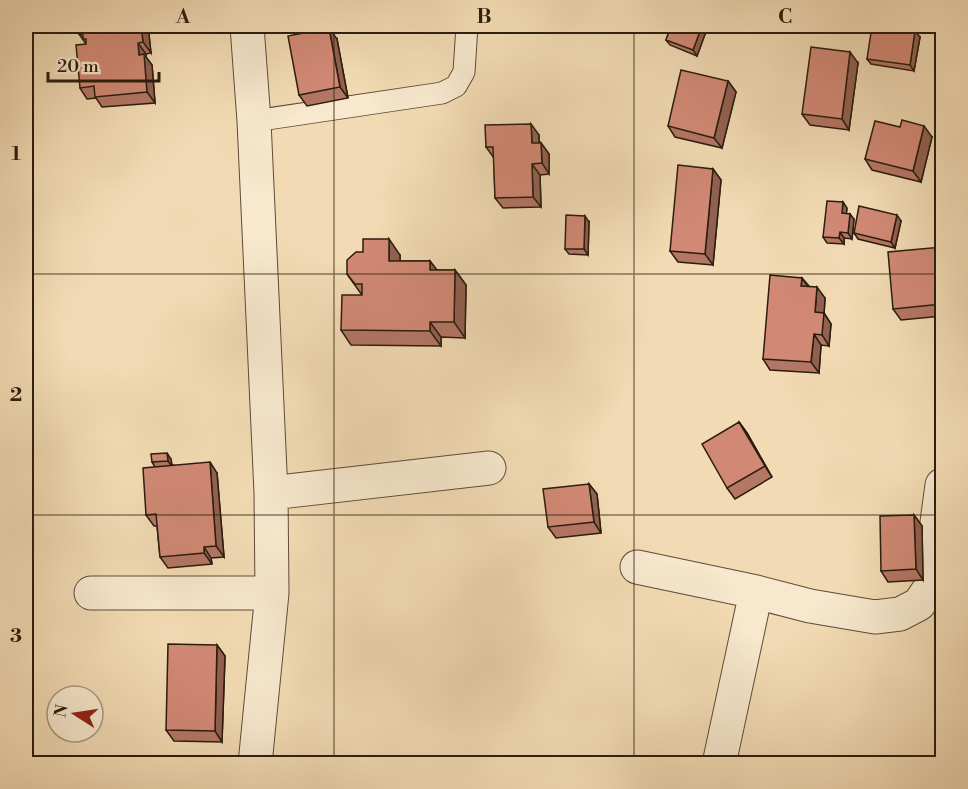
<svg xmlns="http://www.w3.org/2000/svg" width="968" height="789" font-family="'Libre Bodoni',serif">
<rect width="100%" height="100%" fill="#f2dbb4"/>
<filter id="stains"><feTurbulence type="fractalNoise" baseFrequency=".00333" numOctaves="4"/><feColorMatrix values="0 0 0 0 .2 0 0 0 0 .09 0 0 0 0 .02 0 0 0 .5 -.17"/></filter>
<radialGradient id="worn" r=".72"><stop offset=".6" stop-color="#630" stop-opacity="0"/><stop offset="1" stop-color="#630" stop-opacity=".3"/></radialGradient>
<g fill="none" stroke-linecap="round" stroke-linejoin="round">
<g stroke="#5c4c37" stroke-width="23">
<path id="service" d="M254,121L442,93L456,86L464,72L467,26"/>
</g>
<g stroke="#5c4c37" stroke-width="35">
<path id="minor" d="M247,26L254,121L271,493L272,593L255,764
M271,493L489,468
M637,567L756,592L810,606L875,617L900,614L919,604L932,585L935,537L942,485
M91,593H272
M719,764L756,592"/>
</g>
<use href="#service" stroke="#f7e8ce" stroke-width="21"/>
<use href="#minor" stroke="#f7e8ce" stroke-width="33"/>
</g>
<path fill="#b47665" stroke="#2a1d0d" stroke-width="1.5" d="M148,26L151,53L146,54V57L152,65L155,103L102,107L96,98L87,99L80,88L86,44L79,34Z
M671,26H708L697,56L670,45L666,40Z
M920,37L914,71L871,64L867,59Z
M337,39L348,98L307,106L299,95Z
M858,63L849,130L810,125L802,114Z
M728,81L736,92L722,148L675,137L668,126Z
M539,135V143H541L549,154V174L540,175L541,207L503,208L495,198L494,158L486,147Z
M932,137L921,182L872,170L865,159Z
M713,169L721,180L713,265L678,262L670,251Z
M847,208L846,213L854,219L852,239L844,238V244L827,243L823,237Z
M901,221L895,248L858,239L854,233Z
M589,222L588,255L569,254L565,249Z
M942,247V316L901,320L893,309Z
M400,255V261H430L437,270H455L466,285L465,338L441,337V346L351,345L341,330L362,295L347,274Z
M802,278L809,286L825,298L824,313L831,324L829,346L821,345L819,373L770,370L763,359Z
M739,422L747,433L772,477L735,499L727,488Z
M171,459L172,465L217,473L224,557L211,558L212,564L168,568L160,557L157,526H154L146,515L155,467L152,462Z
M589,484L597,494L601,533L556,538L548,527Z
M914,515L922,526L923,580L888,582L881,571Z
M217,645L225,656L222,742L174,741L166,730Z"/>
<path fill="#926052" stroke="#2a1d0d" stroke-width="1.5" d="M141,26H148L151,53L143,42Z
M702,26H708L697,56L693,50Z
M329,28L337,39L348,98L340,87Z
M915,31L920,37L914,71L910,65Z
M138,43L146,54V57L152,65L155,103L147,92L139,55Z
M850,52L858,63L849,130L842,119Z
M728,81L736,92L722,148L714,138Z
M531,124L539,135V154L532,143Z
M924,126L932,137L921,182L913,171Z
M541,143L549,154V174L542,163Z
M532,164L540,175L541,207L533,197Z
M713,169L721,180L713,265L705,254Z
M843,202L847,208L846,218L842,213Z
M850,214L854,219L852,239L848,233Z
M897,215L901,221L895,248L891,242Z
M585,216L589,222L588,255L584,249Z
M840,232L844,238V244L839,238Z
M389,239L400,255V276L389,261Z
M430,261L441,276L430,270Z
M455,270L466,285L465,338L454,322Z
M802,278L810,289L801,286Z
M817,287L825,298L824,315V313L831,324L829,346L822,335L815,312Z
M430,322L441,337V346L430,331Z
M814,334L821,345L819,373L811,362Z
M739,422L747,433L772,477L765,466Z
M167,453L171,459L172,467L168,461Z
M210,462L217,473L224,557L216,546Z
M589,484L597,494L601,533L594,522Z
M914,515L922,526L923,580L916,569Z
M204,547L211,558L212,564L204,553Z
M217,645L225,656L222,742L215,731Z
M26,743L31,751L30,764H26Z"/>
<path fill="#d18975" stroke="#2a1d0d" stroke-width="1.5" d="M78,26H141L143,42L138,43L139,55L144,54L147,92L95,97L94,86L80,88L76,45L86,44V39H83V35L79,34Z
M671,26H702L693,50L666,40Z
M872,26H881L915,31L910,65L867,59Z
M329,28L340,87L299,95L288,36Z
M811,47L850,52L842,119L802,114Z
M681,70L728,81L714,138L668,126Z
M902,120L924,126L913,171L865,159L875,121L900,127Z
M531,124L532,143H541L542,163L532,164L533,197L495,198L493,147H486L485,125Z
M678,165L713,169L705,254L670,251Z
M827,201L843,202L842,213L850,214L848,233L840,232L839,238L823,237Z
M859,206L897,215L891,242L854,233Z
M566,215L585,216L584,249H565Z
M363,239H389V261H430V270H455L454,322H430V331L341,330L342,295H362V284H355L347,274V260L356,252H363Z
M942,247V304L893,309L888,252Z
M770,275L802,278L801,286L817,287L815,312L824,313L822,335L814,334L811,362L763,359Z
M739,422L765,466L727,488L702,444Z
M167,453L168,461L152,462L151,454Z
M210,462L216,546L204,547V553L160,557L156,514L146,515L143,468Z
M589,484L594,522L548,527L543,489Z
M914,515L916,569L881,571L880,516Z
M168,644L217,645L215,731L166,730Z"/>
<path fill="none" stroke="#2a1d0d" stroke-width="1.5" stroke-opacity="0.55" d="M334,26V764M634,26V764M26,274H942M26,515H942"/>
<rect width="968" height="789" fill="none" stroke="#f2dbb4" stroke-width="66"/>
<g transform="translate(75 714) rotate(282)"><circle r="28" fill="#f7e8ce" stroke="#a59781" stroke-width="1.5"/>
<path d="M0-4.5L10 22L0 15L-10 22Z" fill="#8f2418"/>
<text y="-9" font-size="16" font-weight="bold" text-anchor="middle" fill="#2a1d0d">N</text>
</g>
<path d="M48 72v9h111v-9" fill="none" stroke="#2a1d0d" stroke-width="3"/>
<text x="57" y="72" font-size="18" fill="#2a1d0d" stroke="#f7e8ce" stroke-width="4.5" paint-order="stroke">20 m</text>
<rect x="33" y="33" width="902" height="723" fill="none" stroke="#2a1d0d" stroke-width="2"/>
<g font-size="20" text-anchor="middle" font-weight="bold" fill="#2a1d0d">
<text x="183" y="23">A</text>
<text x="484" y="23">B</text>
<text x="785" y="23">C</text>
<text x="16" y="160">1</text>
<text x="16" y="401">2</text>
<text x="16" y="642">3</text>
</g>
<rect width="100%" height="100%" filter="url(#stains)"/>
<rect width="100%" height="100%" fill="url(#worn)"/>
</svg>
